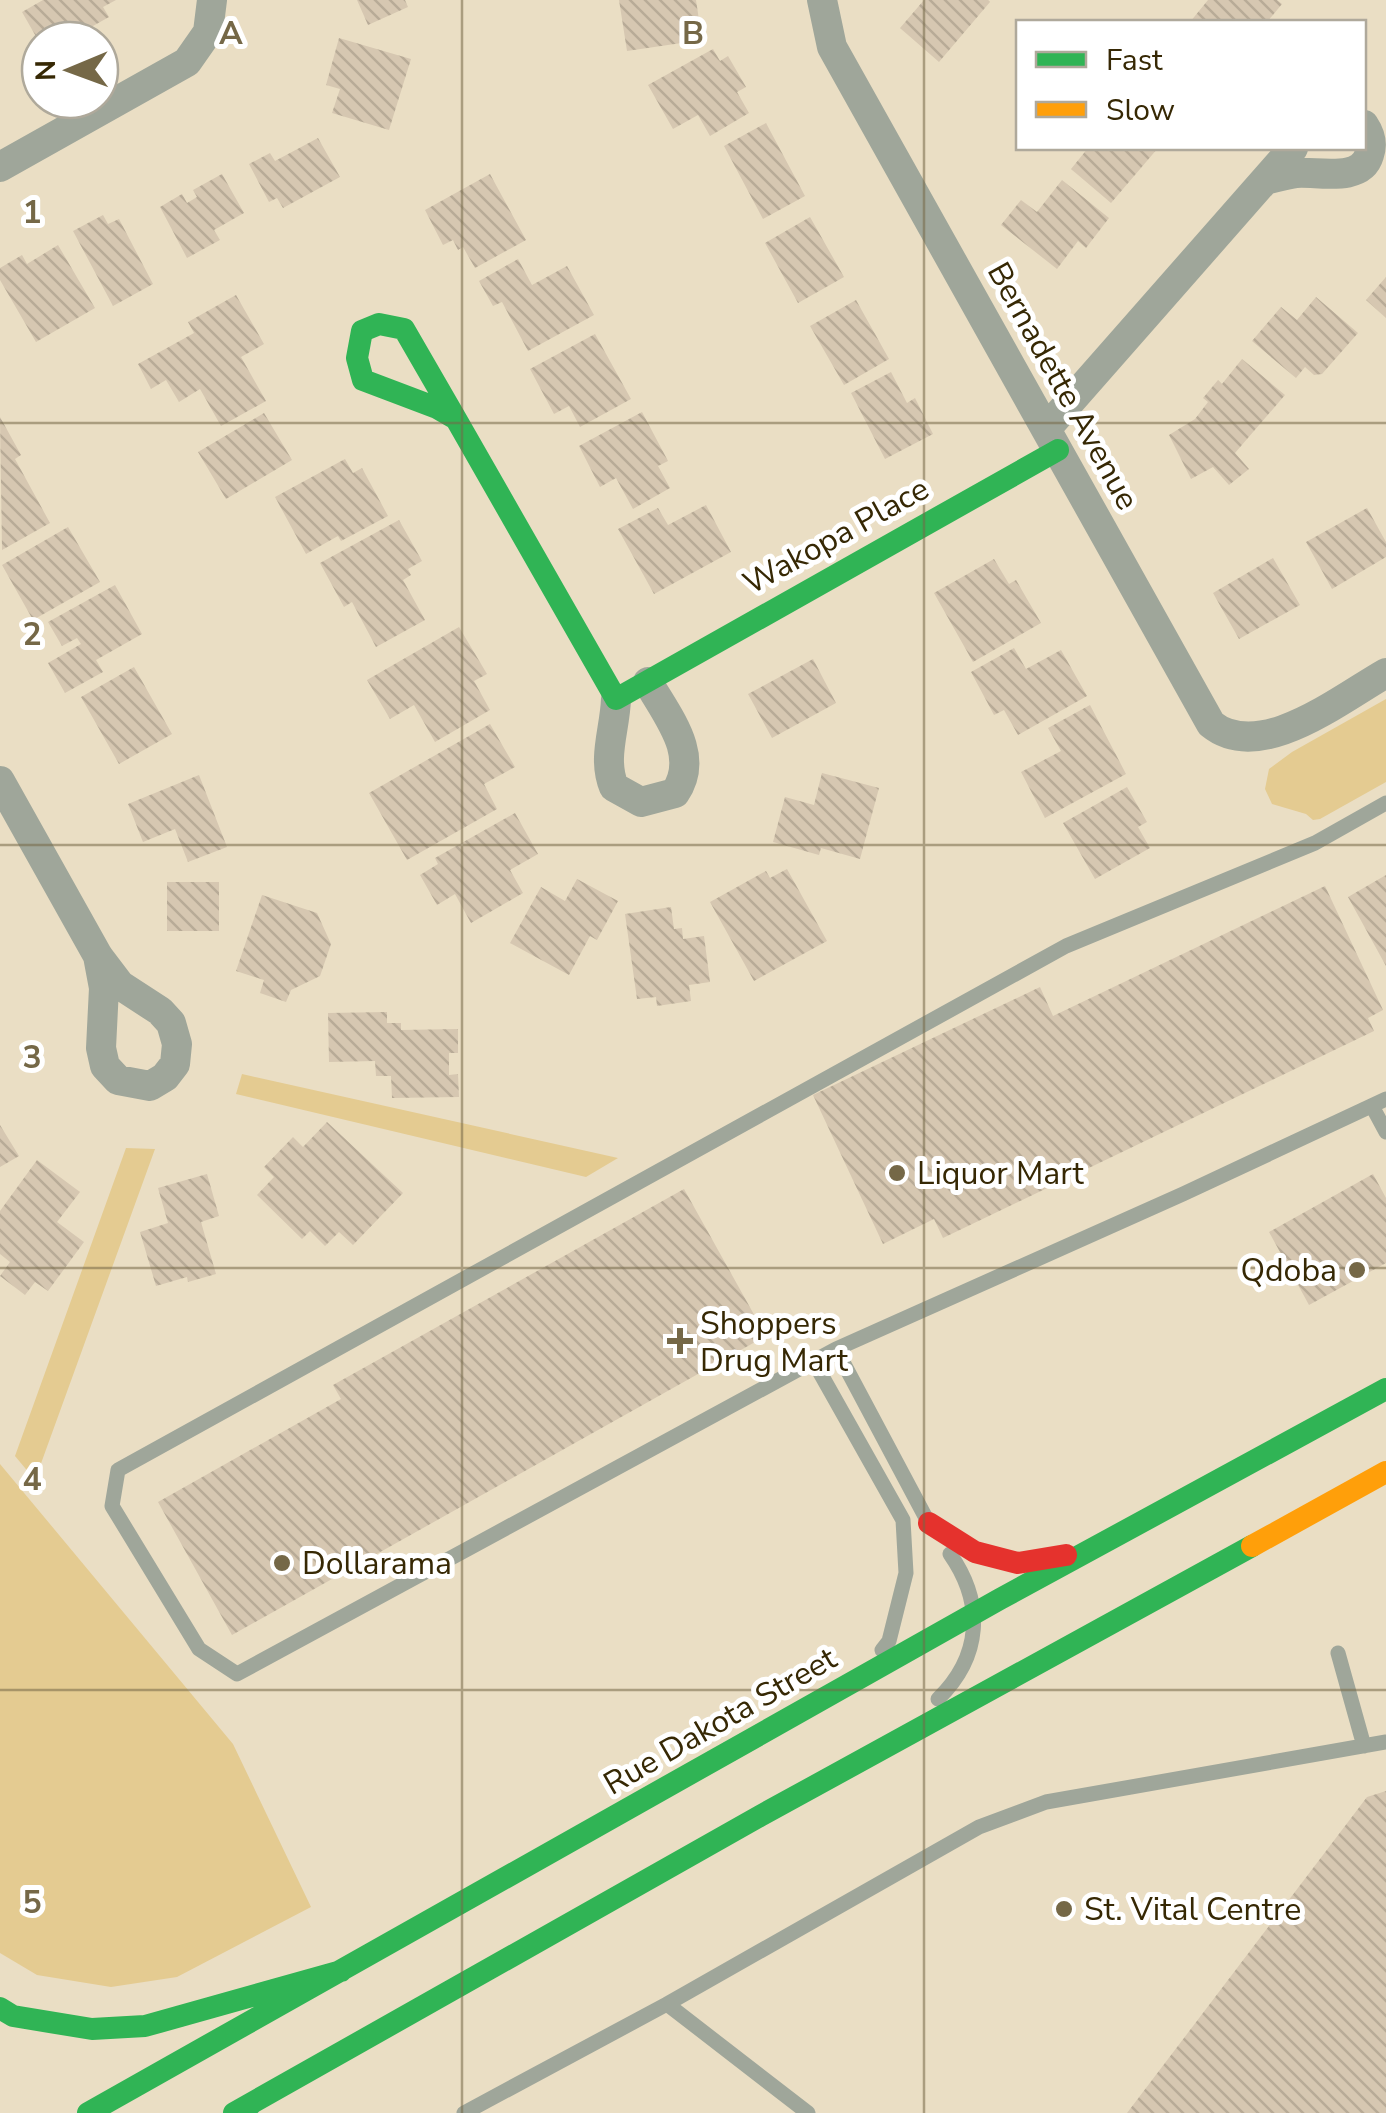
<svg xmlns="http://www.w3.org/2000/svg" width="1386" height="2113" font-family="'Nunito Sans',sans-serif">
<defs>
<pattern id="building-back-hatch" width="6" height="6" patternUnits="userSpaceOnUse" patternTransform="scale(2.5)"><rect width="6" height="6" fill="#d6c7b1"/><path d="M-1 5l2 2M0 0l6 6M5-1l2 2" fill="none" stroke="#b8ab97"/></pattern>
</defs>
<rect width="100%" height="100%" fill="#eadec4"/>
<path fill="#e4cb91" d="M1386,699V782L1320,819L1313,820L1306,814L1272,804L1265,789L1269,769L1292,752Z
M242,1074L618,1158L586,1177L236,1094Z
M126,1148L155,1149L35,1480L15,1456Z
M0,1464L233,1744L311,1907L177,1977L111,1987L37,1975L0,1953Z"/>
<path fill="url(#building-back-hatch)" d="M43,0H116L103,7L109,17L68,40H38L22,12Z
M357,0H405L408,7L368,25Z
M619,0H696L702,40L627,51Z
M924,0H988L990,2L939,62L900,28Z
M1208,0H1277L1282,4L1267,22H1190Z
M339,38L411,59L389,130L332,113L340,89L326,85Z
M713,49L720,61L728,56L746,87L737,92L749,113L710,136L698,115L673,129L648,85Z
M766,123L805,196L763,219L724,146Z
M318,138L340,177L283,208L277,198L269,202L249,164L270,153L275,161Z
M1088,148H1158L1111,203L1071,169Z
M222,174L244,213L214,230L220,240L187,258L160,207L182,194L187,203L197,197L193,190Z
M490,174L526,240L475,268L463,247L458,250L453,240L443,245L425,210Z
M1062,180L1109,218L1086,248L1078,241L1057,269L1001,225L1021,200L1037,212Z
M103,215L108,224L119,219L153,284L113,306L73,231Z
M810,217L844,277L798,303L765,243Z
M58,245L95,308L36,342L0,280V268L22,255L27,264Z
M518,259L532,285L567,266L594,315L528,351L502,302L493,306L479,281Z
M1386,277V318L1366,300Z
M236,295L264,344L241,357L266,401L221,426L200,389L179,402L166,380L151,389L138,364L194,333L188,322Z
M1316,297L1358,333L1322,374L1314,375L1305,367L1296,378L1252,341L1281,307L1297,320Z
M856,300L889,359L844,385L810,326Z
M595,334L631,399L580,427L569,406L554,414L530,369Z
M1242,359L1285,395L1235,453L1249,469L1229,485L1213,467L1191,479L1169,435L1195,419L1208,402L1203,398L1218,380L1222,384Z
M891,372L907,403L915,398L933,434L885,459L851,393Z
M642,412L668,461L658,466L670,488L633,509L616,478L600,487L579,446Z
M264,413L292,460L226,499L198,452Z
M0,417L21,455L15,459L50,523L2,550Z
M345,459L353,473L362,468L388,516L341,541L338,536L306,554L275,497Z
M706,505L731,552L654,594L618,529L658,508L668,525Z
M1367,508L1386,542V557L1332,589L1306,542Z
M399,520L422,561L408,569L411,575L403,580L425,620L376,647L352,602L344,607L320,563Z
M68,527L100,582L33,620L2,565Z
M1273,558L1300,605L1239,639L1213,593Z
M994,559L1009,584L1016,580L1041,623L973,662L934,593Z
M115,585L142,634L96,660L103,672L65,693L48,663L81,644L77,638L62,646L48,622Z
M459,627L487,674L474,681L490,710L435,742L414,705L390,719L367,680Z
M1014,648L1026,669L1061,650L1087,696L1018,735L1004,710L994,715L971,672Z
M813,659L836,703L772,738L748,694Z
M134,667L172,734L119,764L81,697Z
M1090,705L1126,774L1045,818L1021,772L1061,751L1048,728Z
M490,724L515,767L484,784L497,809L407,860L369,793Z
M822,773L879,788L860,859L821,848L819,855L773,842L785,797L814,805Z
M199,775L227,847L188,862L175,829L143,842L128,804Z
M1127,787L1147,822L1138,827L1150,848L1095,879L1063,823Z
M515,813L538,854L510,870L523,893L471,923L455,894L437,905L420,875L438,864L435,858Z
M787,869L827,941L754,981L710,902L766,871L770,878Z
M1386,875V966L1348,897Z
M577,879L618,901L597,940L590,936L569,975L510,943L541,887L565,901Z
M167,882H219V931H167Z
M1325,886L1383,1010L1368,1018L1374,1031L943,1238L934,1219L883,1244L813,1095L1040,987L1053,1016Z
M262,895L317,913L331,944L320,976L291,990L286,1002L260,993L264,980L236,971Z
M671,907L674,929L682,928L683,939L704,936L710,982L689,985L691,1001L657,1006L656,997L637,999L625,914Z
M387,1012V1023H401V1030L458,1029V1053H449V1075L458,1074L459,1097L392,1098L391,1076H376L375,1061L329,1062L328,1013Z
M327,1122L403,1193L353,1245L339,1232L325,1246L310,1231L302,1239L257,1195L274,1177L264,1167L293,1137L303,1147Z
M0,1125L19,1156L0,1167Z
M37,1160L80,1192L57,1222L84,1242L48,1291L35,1282L25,1295L0,1276L10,1262L0,1254V1211Z
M207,1174L219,1216L201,1222L216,1274L188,1282L187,1277L156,1286L140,1232L168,1223L158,1188Z
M1373,1174L1386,1198V1263L1309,1305L1269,1232Z
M684,1189L766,1336L232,1635L158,1502L341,1399L333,1385Z
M1386,1791V2113H1127L1367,1797Z"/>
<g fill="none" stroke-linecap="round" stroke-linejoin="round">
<path stroke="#9fa69a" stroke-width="15" d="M1386,803L1315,843L1066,946L118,1470L112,1506L199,1649L237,1674L836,1349L1183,1194L1386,1099
M1372,1106L1386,1132
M836,1349L926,1518
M814,1362L903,1520L906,1573L889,1641L882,1650
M1338,1653L1364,1746
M938,1699C981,1657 985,1604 950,1554
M667,2004L808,2113
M464,2113L667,2004L979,1827L1046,1802L1386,1742"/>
<path stroke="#9fa69a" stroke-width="30" d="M822,0L832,47L1211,724C1260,764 1340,699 1386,673
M0,167L187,62L208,32L212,0
M1265,180C1275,178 1286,174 1296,173C1317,171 1361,183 1369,155C1373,144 1370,134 1364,125
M1046,429L1293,148
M616,699C615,730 602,758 614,787L641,802L675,793C701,755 667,716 648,682
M0,781L98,956L120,985L160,1011L171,1023L177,1044L175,1064L165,1077L150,1086L118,1080L105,1066L101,1048L104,988L98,956"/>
<path stroke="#30b455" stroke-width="22" d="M456,419L404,329L379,324L362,331L357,358L363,380L437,408L456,419L616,699L1058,450
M0,2008L13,2016L92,2029L145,2026L341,1971
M88,2113L1000,1599L1386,1389
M234,2113L760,1816L1252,1546
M242,2113L252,2103"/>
<path stroke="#ff9f0a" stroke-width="22" d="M1252,1546L1386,1472"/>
<path stroke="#e5322d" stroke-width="22" d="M929,1523L975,1552L1018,1563L1066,1555"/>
</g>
<path fill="none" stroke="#756847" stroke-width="2.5" stroke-opacity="0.55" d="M462,0V2113M924,0V2113M0,423H1386M0,845H1386M0,1268H1386M0,1690H1386"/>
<g fill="#756847" stroke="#fff" stroke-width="4">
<circle cx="897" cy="1173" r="10"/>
<circle cx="1357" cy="1270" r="10"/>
<path d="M675 1326h10v10h10v10h-10v10h-10v-10h-10v-10h10z"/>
<circle cx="282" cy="1563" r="10"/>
<circle cx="1064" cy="1909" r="10"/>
</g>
<g text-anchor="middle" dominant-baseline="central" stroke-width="10" stroke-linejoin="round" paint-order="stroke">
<g font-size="32" fill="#362804" stroke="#fff">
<text transform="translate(1063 386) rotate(61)">Bernadette Avenue</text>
<text transform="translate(836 536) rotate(-29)">Wakopa Place</text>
<text transform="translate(720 1721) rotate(-30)">Rue Dakota Street</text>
</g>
<g font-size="32" fill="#362804" stroke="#fff" text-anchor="start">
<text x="917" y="1173">Liquor Mart</text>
<text x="1337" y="1270" text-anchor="end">Qdoba</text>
<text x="700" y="1323">Shoppers<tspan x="700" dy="37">Drug Mart</tspan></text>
<text x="302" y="1563">Dollarama</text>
<text x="1084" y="1909">St. Vital Centre</text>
</g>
</g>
<g font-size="32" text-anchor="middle" font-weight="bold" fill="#756847" stroke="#fff" stroke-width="10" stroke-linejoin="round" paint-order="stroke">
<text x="231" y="44">A</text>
<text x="693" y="44">B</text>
<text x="32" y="223">1</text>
<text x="32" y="645">2</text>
<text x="32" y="1068">3</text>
<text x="32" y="1490">4</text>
<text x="32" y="1913">5</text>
</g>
<rect x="1016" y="20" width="350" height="130" fill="#ffffff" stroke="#afa99b" stroke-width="2.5"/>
<rect x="1036" y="52" width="50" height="15" fill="#30b455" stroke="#afa99b" stroke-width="2.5"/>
<text x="1106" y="70" font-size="30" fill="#362804">Fast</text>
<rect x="1036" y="102" width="50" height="15" fill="#ff9f0a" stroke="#afa99b" stroke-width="2.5"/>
<text x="1106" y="120" font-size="30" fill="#362804">Slow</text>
<g transform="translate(70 70) rotate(269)"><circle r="48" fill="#ffffff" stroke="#afa99b" stroke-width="2.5"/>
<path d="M0-8L18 38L0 25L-18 38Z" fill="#756847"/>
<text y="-15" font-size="28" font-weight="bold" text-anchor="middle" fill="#362804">N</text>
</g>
</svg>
